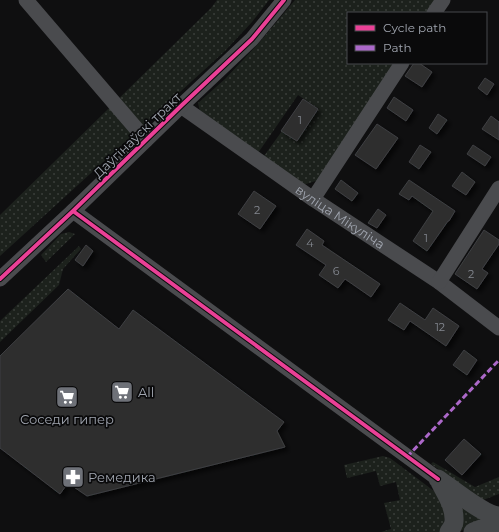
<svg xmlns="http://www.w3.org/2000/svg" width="499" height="532" font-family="Montserrat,sans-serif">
<defs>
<pattern id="grass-dots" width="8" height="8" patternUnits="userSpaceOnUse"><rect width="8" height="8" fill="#1c211c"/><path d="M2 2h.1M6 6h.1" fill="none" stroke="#3a3e3a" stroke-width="1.8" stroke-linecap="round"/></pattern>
<filter id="shadow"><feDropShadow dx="3.5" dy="3.5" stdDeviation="2" flood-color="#0009"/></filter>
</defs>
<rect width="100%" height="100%" fill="#0f0f10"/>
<path fill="url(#grass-dots)" d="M217,0H269L252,22L225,51L0,256V215L211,8Z
M295,0H436L428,13H348V63H396L322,179L303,185L264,156L282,131L297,141L319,109L298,95L258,153L200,112L198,103L225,79L258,44Z
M69,232L75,234L46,262L41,255L61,234Z
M79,246L81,249L63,269L59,285L0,342V321Z
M383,456L390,458L446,500L444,532H381L391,529L384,503L400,500L396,482L380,486L376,471L347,478L344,465Z
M433,462L475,487L499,477V494L483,500L431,464Z
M454,499L488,521L458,532Z"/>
<path fill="#2d2d2e" stroke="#3f4043" filter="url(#shadow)" d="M414,63H419L432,72L422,87L405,76Z
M485,78L494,84L487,95L478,88Z
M394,97L413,110L406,121L387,108Z
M303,99L318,109L297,141L281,131Z
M438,114L447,120L437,134L429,128Z
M491,116L499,122V140L482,129Z
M377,124L398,138L376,169L355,155Z
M420,145L431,152L419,169L409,162Z
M473,145L491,157L485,166L467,154Z
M462,172L475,182L466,195L452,186Z
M341,180L358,193L352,201L335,189Z
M409,180L455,211L449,221H448L427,251L413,241L433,211L412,196L409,200L399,194Z
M254,191L276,206L260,229L238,214Z
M378,209L386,215L377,228L368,223Z
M307,229L324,241L322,245L380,284L371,297L345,279L338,288L319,275L326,265L296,245Z
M484,230L499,240V244L482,269L488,273L477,289L455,274Z
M86,245L93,251L83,266L75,260Z
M68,289L119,329L133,310L284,422L277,431L285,447L87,496L68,483L60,494L0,448V356Z
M400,303L425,320L433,308L459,326L446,346L410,321L404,330L388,320Z
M464,350L477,360L467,375L453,365Z
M464,439L481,454L462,475L445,460Z"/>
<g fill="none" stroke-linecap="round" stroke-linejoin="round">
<g stroke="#4a4b4e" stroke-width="15">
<path d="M26,0L146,140"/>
<path d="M434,13L443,0"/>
<path id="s1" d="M181,106L313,199L439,282L499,328"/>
<path d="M313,199L402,63"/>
<path d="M73,211L438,479"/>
<path d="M0,279L73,211L181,106L252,39L284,0"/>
<path d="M439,282L499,188"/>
</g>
<path stroke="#46484a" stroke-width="19" d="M438,479C451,488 485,516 499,516
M440,482C446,494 455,507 454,521C454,525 451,529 449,532
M473,532L499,522"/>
<path stroke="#ac68c9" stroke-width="3" stroke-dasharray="6 3" stroke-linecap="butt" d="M407,457L499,360"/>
<g stroke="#0a0a0b" stroke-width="6">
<path id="cycleway" d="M73,211L438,479
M0,279L73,211L181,106L252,39L284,0"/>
</g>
<use href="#cycleway" stroke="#ea4096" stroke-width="4"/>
</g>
<defs>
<g id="supermarket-square" transform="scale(1.15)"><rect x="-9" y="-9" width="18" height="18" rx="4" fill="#6e7178" stroke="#0a0a0b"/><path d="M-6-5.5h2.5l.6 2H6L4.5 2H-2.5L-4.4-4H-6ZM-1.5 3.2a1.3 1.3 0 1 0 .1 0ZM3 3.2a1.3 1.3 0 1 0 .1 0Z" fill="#fff"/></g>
<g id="pharmacy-square" transform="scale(1.15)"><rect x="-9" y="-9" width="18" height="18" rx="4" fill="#6e7178" stroke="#0a0a0b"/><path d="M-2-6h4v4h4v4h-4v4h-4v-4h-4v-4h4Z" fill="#fff"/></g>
</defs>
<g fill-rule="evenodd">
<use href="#supermarket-square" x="122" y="392"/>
<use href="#supermarket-square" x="67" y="397"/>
<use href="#pharmacy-square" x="73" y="477"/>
</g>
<g text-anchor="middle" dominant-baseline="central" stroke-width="3.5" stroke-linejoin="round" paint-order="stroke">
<g font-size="11" fill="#848890">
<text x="300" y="120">1</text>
<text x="257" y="210">2</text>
<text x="426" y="238">1</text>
<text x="310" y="243">4</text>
<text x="336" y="271">6</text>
<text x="471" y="274">2</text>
<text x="440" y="327">12</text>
</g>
<g font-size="13" fill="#a1a6b0" stroke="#0a0a0b">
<text transform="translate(137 135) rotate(-44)">Даўгінаўскі тракт</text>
<text stroke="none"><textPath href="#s1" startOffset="194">вуліца Мікуліча</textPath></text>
</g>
<g font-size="13" fill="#a1a6b0" stroke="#0a0a0b" text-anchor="start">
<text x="138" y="392">All</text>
<text x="67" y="419" text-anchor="middle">Соседи гипер</text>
<text x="88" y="477">Ремедика</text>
</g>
</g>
<rect x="347" y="12" width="140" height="52" fill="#0a0a0b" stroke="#46484d"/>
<rect x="355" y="25" width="20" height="6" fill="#ea4096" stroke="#46484d"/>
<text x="383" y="32" font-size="12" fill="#a1a6b0">Cycle path</text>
<rect x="355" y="45" width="20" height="6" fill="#ac68c9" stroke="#46484d"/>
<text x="383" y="52" font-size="12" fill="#a1a6b0">Path</text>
</svg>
